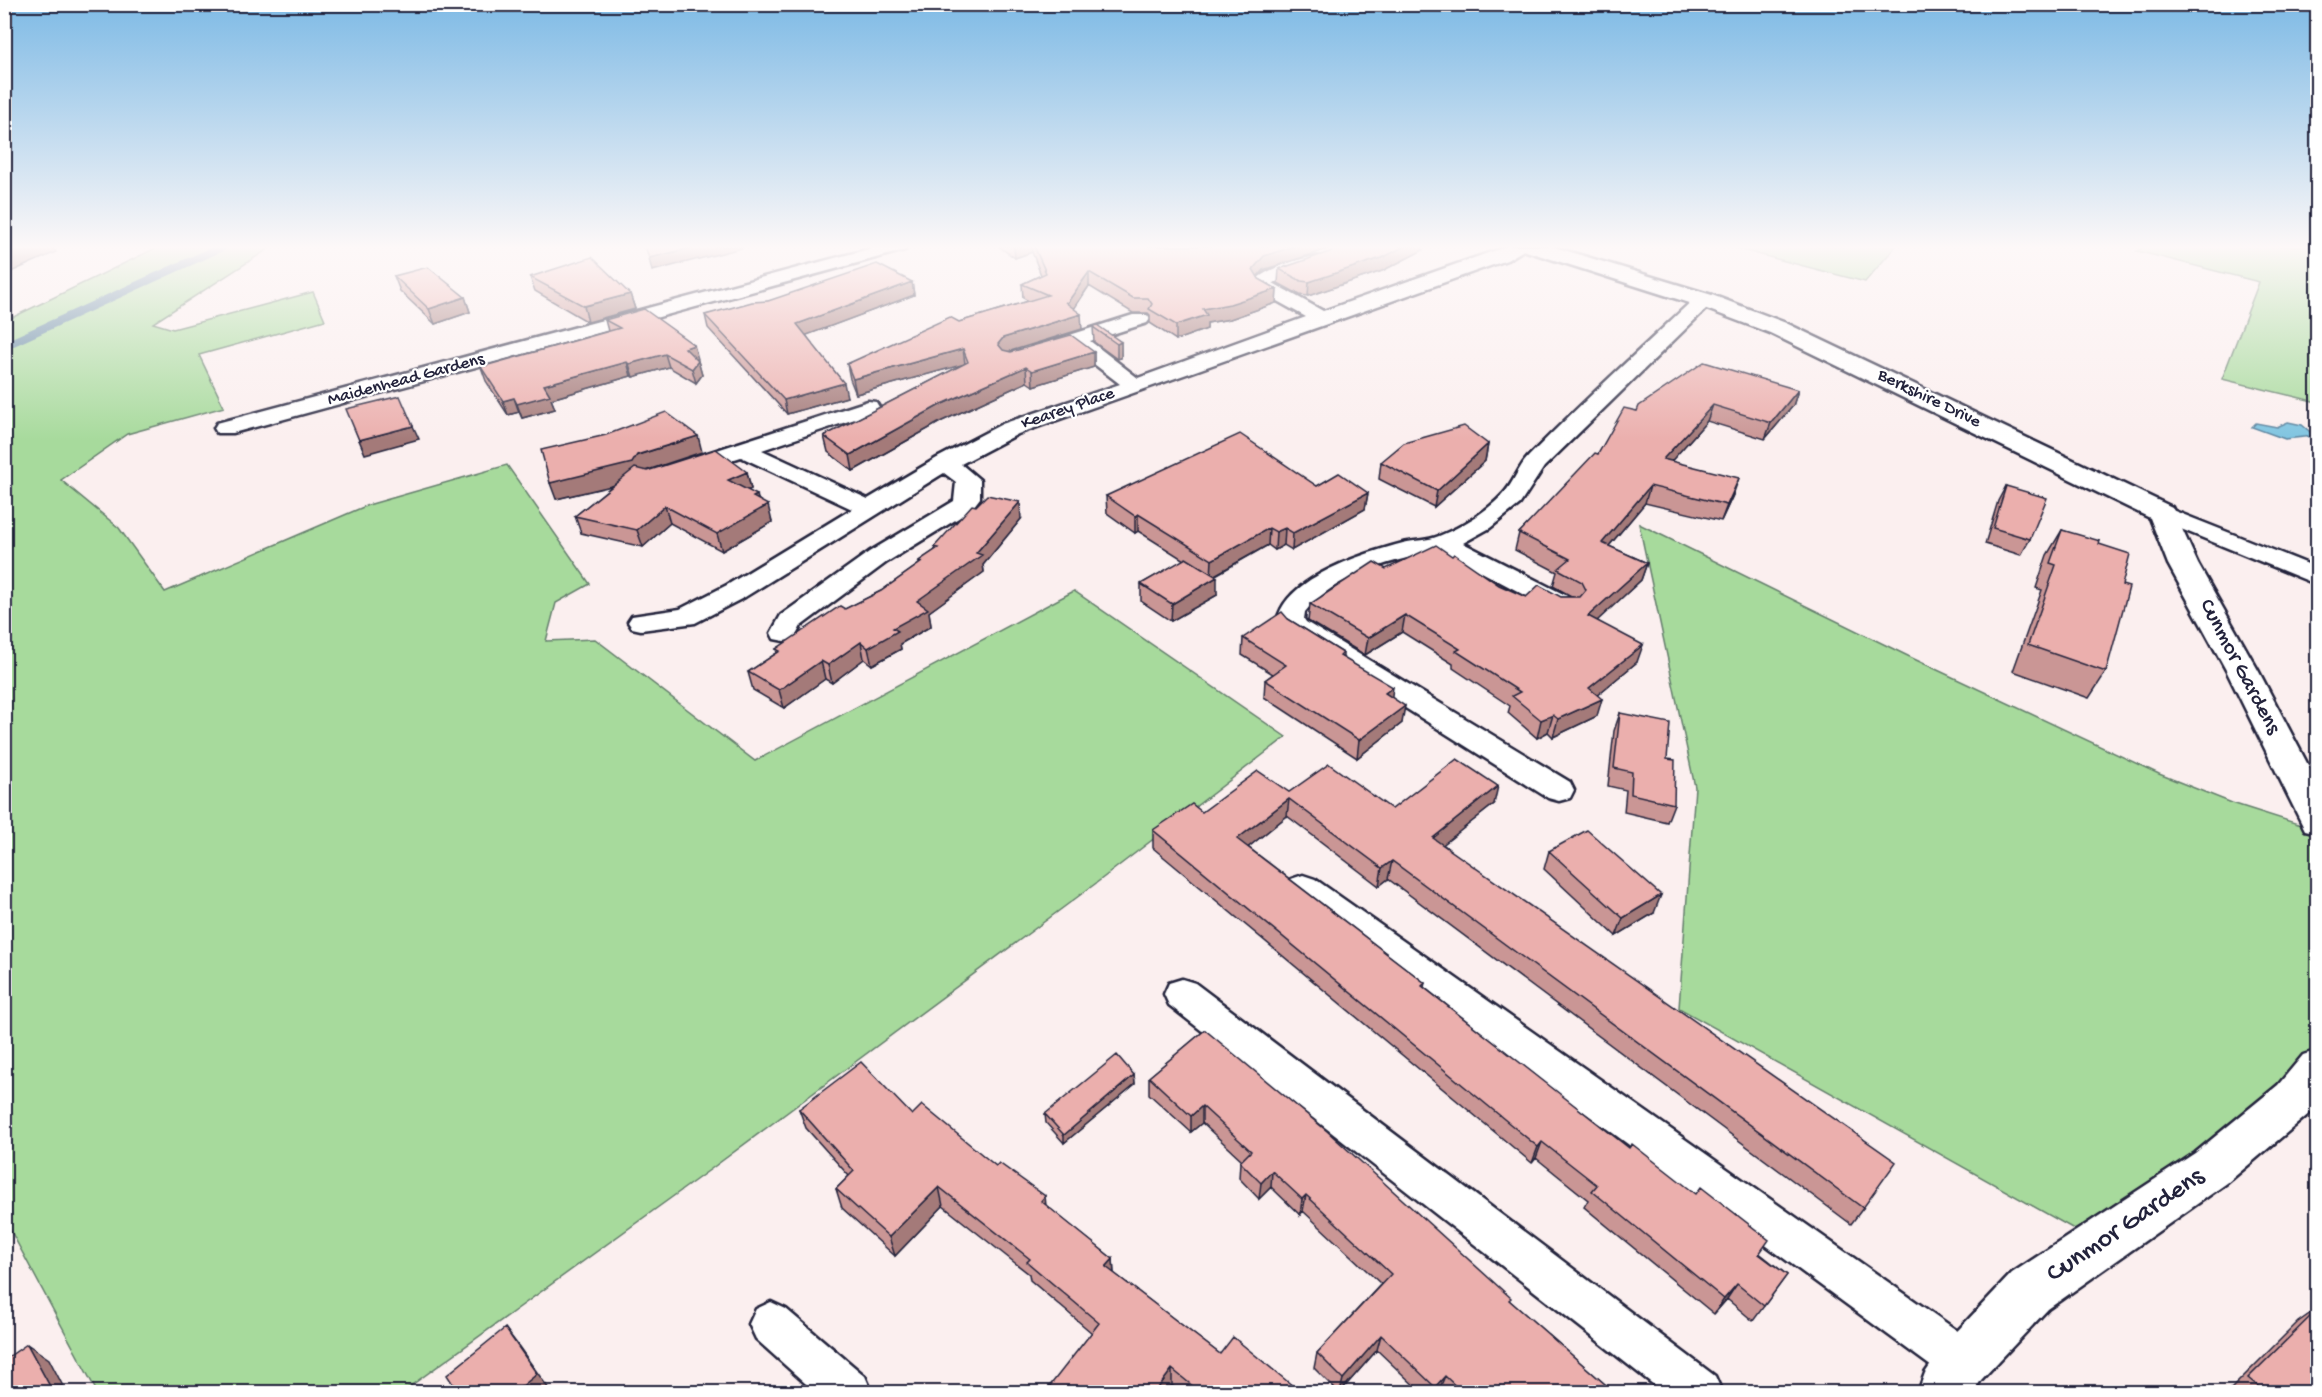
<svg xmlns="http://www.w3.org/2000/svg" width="2322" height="1397" font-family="'Gochi Hand',sans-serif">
<rect width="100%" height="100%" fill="#fbefef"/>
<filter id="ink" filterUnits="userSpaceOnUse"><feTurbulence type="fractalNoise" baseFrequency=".0167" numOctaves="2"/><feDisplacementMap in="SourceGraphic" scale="12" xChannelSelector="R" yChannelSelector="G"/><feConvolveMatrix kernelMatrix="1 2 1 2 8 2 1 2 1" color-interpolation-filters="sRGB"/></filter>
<g filter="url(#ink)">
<path fill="#a7da9c" stroke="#647e6c" stroke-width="1.5" d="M160,246H273L153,323L173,329L313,292L325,320L199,355L224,407L127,434L61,480L119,528L165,592L368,505L507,465L590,584L556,603L546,641L595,639L755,761L1074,591L1286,737L1095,884L711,1169L402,1392H97L5,1220V321Z
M1727,246H1896L1865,282Z
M2146,246H2317V402L2222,379L2259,282L2137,251Z
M1639,524L1914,659L2159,774L2232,803L2317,830V1064L2099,1243L1679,1008L1695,787Z"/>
<path fill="#7fc4e0" stroke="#5a839e" stroke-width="1.5" d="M2288,422L2302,425L2315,436L2285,439L2252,427L2256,423L2277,427Z"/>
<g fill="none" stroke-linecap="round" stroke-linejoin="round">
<path stroke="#5a839e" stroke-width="8" d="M4,346L224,246"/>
<g stroke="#22223b" stroke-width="5">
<path id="minor" d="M880,246H908L905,250L233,433H217L214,428L217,423Z
M1508,246H1530L1507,260L1018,434L961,464L980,480V498L970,511L887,562L801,626L794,639L784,641L774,639L771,633L781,615L869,552L954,501L956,482L944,473L939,476L745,597L695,623L641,630L632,628L628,622L632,616L680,609L727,585L852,509L741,457L688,474L680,472L677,467L680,462L868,401L876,402L879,407L876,412L762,450L868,499L937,458L1002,424L1120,384L1072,347L1039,357L1032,355L1029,351L1032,347L1133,315H1147L1150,319L1147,323L1090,341L1138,378L1306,317L1259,291L1254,282C1262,270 1308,254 1322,257L1325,261L1322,265L1273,283L1323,311Z
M1704,294L1713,300L1711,304L1544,467L1520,504L1490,528L1463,543L1575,600L1579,606L1575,612L1566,614L1557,612L1442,551C1398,558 1333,575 1305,612L1304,619L1306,622L1570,782L1574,790L1570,798L1559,801L1548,798L1288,634L1277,621C1286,577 1365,553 1403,543C1415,540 1428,541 1439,536C1460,528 1488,511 1503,494C1514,483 1518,467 1529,456C1583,401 1641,349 1697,296Z
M2162,506L2318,568V585L2154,518L2150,513L2154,508Z
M1303,875L1315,879L1979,1346L1985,1362L1979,1378L1963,1384L1947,1378L1291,897L1286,888L1291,879Z
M1182,979L1195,983L1715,1376L1722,1392H1663L1169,1005L1164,994L1169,983Z
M771,1302L786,1309L865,1376L872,1392H815L756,1339L749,1324L756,1309Z"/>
</g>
<g stroke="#22223b" stroke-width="5">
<path id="tertiary" d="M1520,246H1551L1712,295L1786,323L2172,507L2198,564L2258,670L2318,784V833L2305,830L2300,820L2226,670L2168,564L2150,518L1770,333L1696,305L1523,250Z
M2318,1050V1103L2310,1113L2227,1183L2048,1309L1981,1380L1974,1392H1918L1925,1373L1945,1344L2012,1273L2195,1153L2278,1085L2303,1055Z"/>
</g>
<use href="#minor" fill="#fff" fill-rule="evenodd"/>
<use href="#tertiary" fill="#fff" fill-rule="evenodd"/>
</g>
<path fill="#ca9695" stroke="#22223b" stroke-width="1.5" d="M998,246H1337L1263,270L1257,277L1259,279L1277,289L1276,303L1230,319L1207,323V329L1176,340L1150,323V315L1148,313H1133L1089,286L1074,309L1082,329L1009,351L1094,352V367L1033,386L1027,382L942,421L853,471L828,452L824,436L964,364L856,394L850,379L847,364L959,322L1029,301L1023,298L1022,284L1041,275L1032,252L1015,258Z
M1423,250L1382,271L1308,296L1300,295L1278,283L1279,269Z
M394,276L465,297L470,312L435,324L400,291Z
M530,277L630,294L635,309L588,322L535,291Z
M912,282L914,295L806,335L847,397L787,414L708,328L705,315L768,301Z
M605,320L698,359H696L698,361L702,375L696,383L669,367L633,377L631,376L551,399L555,409L522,418L519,412L508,415L486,381L481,367L608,331Z
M1093,327L1121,342V358L1117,359L1094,342Z
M1798,390L1793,406L1765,439L1707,421L1671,461L1733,495L1721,521L1645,503L1609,546L1647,563L1641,580L1597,620L1637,662L1597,695V716L1553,737L1548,732L1537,738L1508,713L1510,706L1453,668V664L1402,632L1365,655L1308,621L1310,604L1386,569L1452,556L1499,585L1526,597H1573L1553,586L1557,572L1515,550L1519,533L1598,454L1637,411Z
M1488,444L1485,461L1434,507L1379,479L1381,462Z
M702,452L645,471L747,472L751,489L748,490L759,500L772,522L722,551L670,523L643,547L581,533L575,516L613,485L556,499Z
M1317,486L1368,493L1365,509L1292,550L1284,545L1275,550L1268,545L1214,576L1217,595L1171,621L1141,601V584L1184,560L1138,531L1135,533L1107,513L1106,496Z
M2006,486L2030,539L2021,555L1985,544L1998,501Z
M1021,519L983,565L984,572L929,612L931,626L900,644L901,649L872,665L864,659L832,683L825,679L784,708L753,690L748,672L777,653L776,649L845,609L881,591L919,564V561L935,550L934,547Z
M2062,530L2099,544L2122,585L2106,672L2089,698L2013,671L2042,590L2036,588L2047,555Z
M1288,619L1343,653V658L1392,697L1402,723L1357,758L1264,697L1265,680L1273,674L1242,655L1243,638Z
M1620,713L1674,804L1667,822L1624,812L1626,790L1608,786L1614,731Z
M1289,792L1392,809L1494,804L1443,844L1863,1208L1851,1224L1388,879L1379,886L1287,816L1248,847L1425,983L1424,987L1787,1275L1753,1321L1727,1299L1714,1314L1584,1207L1588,1200L1536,1158L1532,1163L1153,848V830L1202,812Z
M1549,851L1654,913L1616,936L1544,869Z
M1205,1030L1510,1301L1614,1392H1442L1439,1390L1438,1392H1421L1377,1350L1340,1392H1338L1314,1368L1317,1353L1381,1284L1303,1211L1300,1215L1271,1187L1259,1199L1239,1178L1240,1162L1242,1160L1202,1123L1191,1132L1149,1094V1077Z
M1134,1075L1135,1084L1064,1143L1046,1123L1045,1114Z
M799,1109L912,1115L996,1166L1113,1259L1114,1273L1220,1354L1292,1392H1180L1172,1385L1092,1333L1030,1280L1029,1274L943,1206L895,1256L842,1208L836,1189L849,1176L806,1128Z
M2318,1308V1392H2228L2298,1322Z"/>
<path fill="#a47a79" stroke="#22223b" stroke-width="1.5" d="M14,246H53L52,247L56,252L4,275V250Z
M699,246H742V248L652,271L649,258Z
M1014,246H1031L1032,252L1015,258Z
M1295,246H1337L1263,270L1252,283L1253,269L1264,256Z
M1405,246H1423V250L1382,271L1308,296L1309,282Z
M1089,272V286L1067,318V303Z
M912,282L914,295L799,338L797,324Z
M1277,289L1276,303L1230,319L1207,323V329L1176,340V325L1203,309Z
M630,294L635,309L588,322L584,306Z
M465,297L470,312L435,324L429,309Z
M1081,314L1082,329L1004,353L998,344L1003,338Z
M1121,342V358L1117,359V344Z
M694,345L698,359L688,361L685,348Z
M963,349L965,364L856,394L853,379Z
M1094,352V367L1033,386L1032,371Z
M665,354L669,367L633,377L629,364Z
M698,361L702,375L696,383L692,369Z
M627,362L631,376L551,399L555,409L522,418L517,404L544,385Z
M1026,367L1027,382L942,421L853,471L850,455L940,405Z
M844,383L847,397L787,414L784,400Z
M1798,390L1793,406L1765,439L1771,423Z
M514,398L519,412L508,415L503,401Z
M1713,405L1707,421L1659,475L1663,459Z
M413,426L419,439L365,454L359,440Z
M698,436L702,452L642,472L637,480L556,499L550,483Z
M1488,444L1485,461L1434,507L1437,491Z
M747,472L751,489L732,497L728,480Z
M1739,478L1733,495L1721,521L1727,505Z
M1650,486L1645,503L1597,560L1602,543Z
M1368,493L1365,509L1292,550L1293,533Z
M757,495L761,509L768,505L772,522L722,551L717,534L753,497Z
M1020,502L1021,519L983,565L984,572L929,612L931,626L900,644L901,649L872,665L868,648L893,628L917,601L976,553Z
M665,506L670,523L643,547L637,530Z
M1138,514V531L1135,533V516Z
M1269,528L1268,545L1211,577L1212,560Z
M1285,528L1284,545L1275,550L1276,532Z
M1647,563L1641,580L1584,633L1588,616Z
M1217,577V595L1171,621L1172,604Z
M1405,615L1402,632L1365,655L1368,638Z
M861,642L864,659L832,683L828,665Z
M1643,645L1637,662L1584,706L1589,688Z
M821,661L825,679L784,708L779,690Z
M1393,687L1391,704L1385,693Z
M1602,699L1597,716L1553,737L1558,719Z
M1405,706L1402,723L1357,758L1359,740Z
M1553,715L1548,732L1537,738L1541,720Z
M1498,786L1494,804L1430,855L1433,838Z
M1289,799L1287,816L1236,857L1237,839Z
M1392,861L1388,879L1379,886L1382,868Z
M1661,895L1654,913L1616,936L1623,918Z
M1134,1075L1135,1084L1064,1143V1135Z
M1202,1106V1123L1191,1132V1116Z
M1542,1142L1536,1158L1532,1163L1538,1147Z
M1272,1171L1271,1187L1259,1199L1261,1183Z
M939,1187L943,1206L895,1256L889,1237Z
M1306,1195L1303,1211L1300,1215L1302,1199Z
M1045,1196L1047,1215L1041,1201Z
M1113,1259L1114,1277L1106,1267Z
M1737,1284L1727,1299L1714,1314L1724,1299Z
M505,1328L517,1344L549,1389L544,1392H515Z
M1381,1335L1377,1350L1340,1392L1343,1379Z
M27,1344L49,1359L66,1392H53Z
M1172,1369V1385L1167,1392H1155Z
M1445,1376L1439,1390L1438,1392H1433L1435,1387Z"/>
<path fill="#ebafad" stroke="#22223b" stroke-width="1.5" d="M4,246H14L4,250Z
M645,246H699L649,258Z
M1034,246H1295L1264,256L1253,269L1259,279L1277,289L1230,304L1203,309L1207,315L1176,325L1149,309L1152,304L1148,298H1133L1089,272L1067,303L1065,302L1081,314L1003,338L998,344L1003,350L1011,352L1071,335L1094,352L1032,371L1026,367L940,405L850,455L824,436L968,362L963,349L853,379L847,364L950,317L959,322L1048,295L1022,284L1046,273Z
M1347,246H1405L1384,257L1309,282L1301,281L1279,269Z
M592,257L630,294L584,306L530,277Z
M877,264L912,282L797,324L844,383L784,400L705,315L752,302L768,301Z
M428,267L465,297L429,309L394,276Z
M644,309L694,345L685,348L698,361L692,369L665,354L629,364L627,362L544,385L550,395L517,404L514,398L503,401L481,367L620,328L605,320Z
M1097,325L1121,342L1117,344L1093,327Z
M1704,362L1798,390L1771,423L1713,405L1663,459L1739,478L1727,505L1650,486L1602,543L1647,563L1588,616L1643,645L1589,688L1602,699L1558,719L1553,715L1541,720L1512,696L1520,692L1456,651L1460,649L1405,615L1368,638L1310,604L1374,562L1386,569L1436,545L1452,556L1454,554L1499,585L1526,597L1539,585L1561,597H1580L1586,590L1582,582L1558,569L1570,559L1519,533L1595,453L1598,454L1624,408L1637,411L1639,406Z
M400,396L413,426L359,440L346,409Z
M666,412L698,436L637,455L632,463L550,483L541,450L606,435Z
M1464,426L1488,444L1437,491L1381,462L1404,443Z
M1240,434L1317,486L1339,473L1368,493L1293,533L1285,528L1276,532L1269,528L1212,560L1138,514L1135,516L1106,496Z
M716,449L747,472L728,480L757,495L753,497L768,505L717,534L665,506L637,530L575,516L635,468L647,471Z
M2006,486L2047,498L2030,539L1993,528Z
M987,495L1020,502L976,553L982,555L917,601L928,609L893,628L898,631L868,648L861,642L828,665L821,661L779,690L748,672L780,651L776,649L840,606L845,609L881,591L922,562L919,561L938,548L934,547L972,505L976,506Z
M2062,530L2100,541L2099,544L2130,554L2122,585L2129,587L2106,672L2028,645L2056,565L2050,563Z
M1186,558L1217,577L1172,604L1141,584Z
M1282,612L1288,619L1343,653L1340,656L1393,687L1385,693L1405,706L1359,740L1265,680L1286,665L1243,638Z
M1620,713L1670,723L1667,759L1675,760L1674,804L1631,794L1632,772L1614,768Z
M1457,759L1498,786L1433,838L1896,1162L1863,1208L1392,861L1382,868L1289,799L1237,839L1425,983L1422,986L1629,1148L1632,1144L1696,1194L1701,1187L1769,1240L1759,1254L1787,1275L1764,1306L1737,1284L1724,1299L1592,1191L1597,1185L1542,1142L1538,1147L1153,830L1192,804L1202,812L1258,771L1289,792L1329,764L1392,809Z
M1587,830L1661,895L1623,918L1549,851Z
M1205,1030L1327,1131L1511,1298L1509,1300L1614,1392H1462L1445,1376L1435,1387L1381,1335L1343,1379L1317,1353L1391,1274L1306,1195L1302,1199L1272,1171L1261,1183L1240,1162L1251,1151L1202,1106L1191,1116L1149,1077Z
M1117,1055L1134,1075L1064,1135L1045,1114Z
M861,1062L912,1115L922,1105L996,1166L999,1163L1045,1196L1041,1201L1113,1259L1106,1267L1220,1354L1233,1337L1293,1386L1288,1392H1200L1172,1369L1155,1392H1045L1099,1323L1027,1262L1030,1259L939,1187L889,1237L836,1189L854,1171L799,1109Z
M2318,1309V1392H2265L2248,1378Z
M505,1328L537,1374L515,1392H458L447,1375Z
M27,1344L53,1392H4V1360Z"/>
</g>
<linearGradient id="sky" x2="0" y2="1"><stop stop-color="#7ebae5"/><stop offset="0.56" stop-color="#fdf8f8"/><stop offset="1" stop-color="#fdf8f8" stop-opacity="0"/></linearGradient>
<rect width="2322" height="441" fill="url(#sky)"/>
<g text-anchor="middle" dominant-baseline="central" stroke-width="4.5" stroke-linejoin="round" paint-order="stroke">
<g font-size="18" fill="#22223b" stroke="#fff">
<text transform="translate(406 380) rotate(-15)">Maidenhead Gardens</text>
<text transform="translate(1929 399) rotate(26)">Berkshire Drive</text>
<text transform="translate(1068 409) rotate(-19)">Kearey Place</text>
</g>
<g font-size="22" fill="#22223b" stroke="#fff">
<text transform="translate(2239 667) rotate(62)">Cunmor Gardens</text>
</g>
<g font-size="27" fill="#22223b" stroke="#fff">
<text transform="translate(2126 1226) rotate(-34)">Cunmor Gardens</text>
</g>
</g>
<rect width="2322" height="1397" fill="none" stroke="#fff" stroke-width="24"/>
<rect x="12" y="12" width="2298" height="1373" fill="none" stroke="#22223b" stroke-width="2" filter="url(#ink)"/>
</svg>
